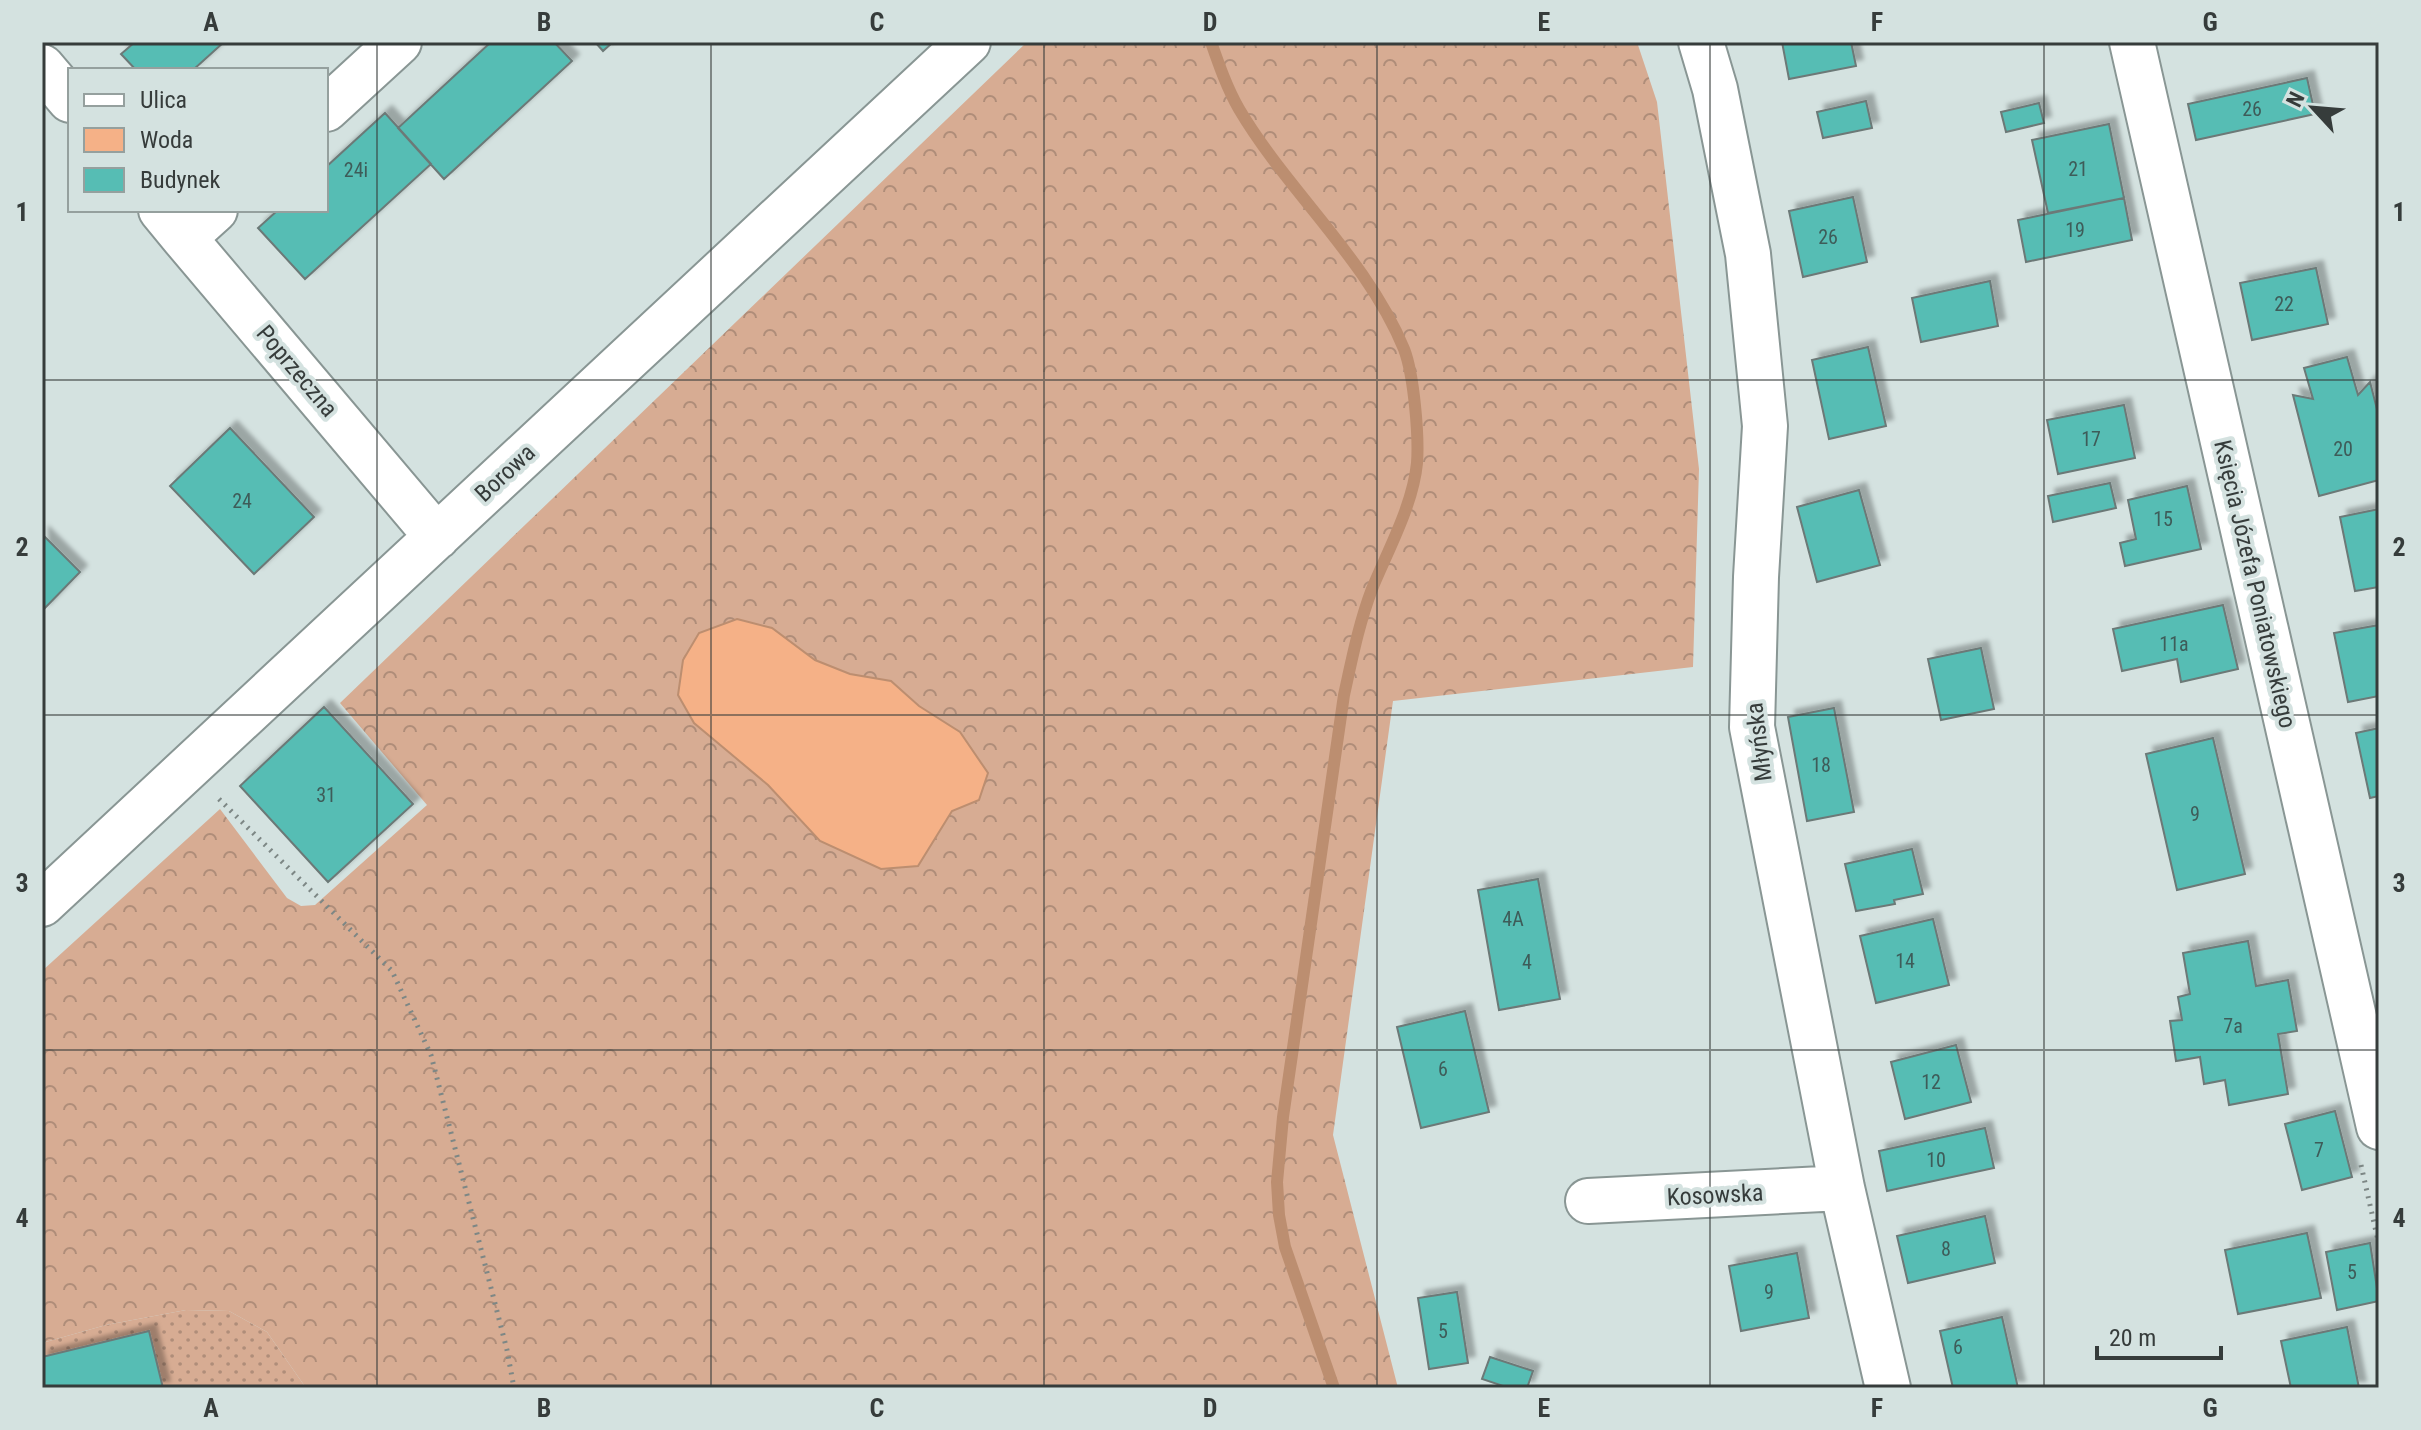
<svg xmlns="http://www.w3.org/2000/svg" width="2421" height="1430" font-family="'Roboto Condensed',sans-serif">
<defs>
<pattern id="grass-dots" width="8" height="8" patternUnits="userSpaceOnUse" patternTransform="scale(2)"><rect width="8" height="8" fill="#d7ac93"/><path d="M2 2h.1M6 6h.1" fill="none" stroke="#af8d79" stroke-width="1.8" stroke-linecap="round"/></pattern>
<pattern id="forest-crowns" width="20" height="18" patternUnits="userSpaceOnUse" patternTransform="scale(2)"><rect width="20" height="18" fill="#d7ac93"/><path d="M2 6a3 3 0 1 1 6 0M12 15a3 3 0 1 1 6 0" fill="none" stroke="#af8d79"/></pattern>
<filter id="shadow"><feDropShadow dx="7" dy="-7" stdDeviation="2" flood-color="#0004"/></filter>
</defs>
<rect width="100%" height="100%" fill="#d4e2e0"/>
<path fill="url(#grass-dots)" d="M186,1310L229,1311L267,1332L306,1388H42V1343L106,1325Z"/>
<path fill="url(#forest-crowns)" fill-rule="evenodd" d="M1027,42H1637L1657,102L1699,469L1693,667L1393,701L1333,1135L1398,1388H306L267,1332L229,1311L186,1310L106,1325L42,1343V971L220,809L287,898L301,906L315,905L427,805L340,703ZM772,628L815,660L850,674L891,681L919,706L960,732L979,800L952,811L918,866L820,841L768,785L694,722L678,695Z"/>
<path fill="#f5b187" stroke="#bc8e70" stroke-width="2" d="M737,619L772,628L815,660L850,674L891,681L919,706L960,732L988,773L979,800L952,811L918,866L881,869L820,841L768,785L694,723L678,695L683,660L699,633Z"/>
<g fill="none" stroke-linecap="round" stroke-linejoin="round">
<path stroke="#bc8e70" stroke-width="12" d="M1211,42C1219,65 1227,88 1239,109C1288,192 1367,259 1404,349C1414,375 1419,436 1417,463C1413,505 1388,550 1372,589C1359,623 1352,659 1344,695L1283,1117L1277,1182L1279,1215L1285,1247L1334,1388"/>
</g>
<path fill="#56bdb4" stroke="#6c7977" stroke-width="2" filter="url(#shadow)" d="M135,42H224L193,70H136L121,54Z
M491,42H554L572,61L444,179L398,128Z
M595,42H613L603,51Z
M1782,42H1851L1856,66L1789,79Z
M2307,78L2315,114L2196,140L2188,104Z
M1866,101L1872,128L1823,138L1817,112Z
M2039,103L2044,123L2006,132L2001,112Z
M385,113L431,164L305,279L258,228L278,210H326V167Z
M2109,124L2124,198L2048,213L2032,140Z
M1853,197L1867,262L1803,277L1789,211Z
M2124,198L2132,240L2026,262L2018,220Z
M2316,268L2328,324L2252,340L2240,283Z
M1990,281L1998,326L1921,342L1912,298Z
M1868,347L1886,426L1829,439L1812,360Z
M2347,357L2358,395L2370,382L2379,417V480L2319,496L2293,395L2313,399L2304,368Z
M2124,405L2135,458L2058,474L2047,420Z
M230,428L314,517L254,574L170,486Z
M2110,483L2116,508L2053,522L2048,496Z
M2187,486L2201,549L2125,566L2120,543L2136,539L2128,500Z
M1859,490L1880,565L1817,582L1797,507Z
M2379,509V587L2355,591L2340,517Z
M42,534L80,572L42,611Z
M2223,605L2238,669L2181,682L2177,659L2122,671L2113,629Z
M2379,625V696L2348,702L2334,633Z
M1981,648L1994,709L1941,720L1928,659Z
M324,707L413,804L328,882L240,786Z
M1834,708L1854,812L1807,821L1788,717Z
M2379,728V796L2370,798L2356,733Z
M2213,738L2245,874L2177,890L2146,754Z
M1912,849L1923,894L1894,900L1895,904L1856,911L1845,864Z
M1538,879L1560,999L1499,1010L1478,890Z
M1933,919L1949,985L1876,1003L1860,936Z
M2248,941L2256,986L2288,980L2297,1031L2278,1034L2288,1094L2229,1105L2225,1080L2204,1084L2200,1057L2176,1061L2170,1021L2182,1020L2178,997L2190,994L2183,953Z
M1465,1011L1489,1112L1421,1128L1397,1027Z
M1956,1045L1971,1102L1905,1119L1891,1062Z
M2335,1111L2352,1177L2302,1190L2285,1124Z
M1985,1128L1994,1168L1887,1191L1879,1151Z
M1985,1216L1995,1263L1908,1283L1897,1236Z
M2307,1233L2321,1298L2238,1314L2225,1250Z
M2370,1243L2379,1301L2337,1310L2326,1252Z
M1797,1253L1809,1318L1741,1331L1729,1266Z
M1457,1292L1468,1363L1429,1369L1418,1298Z
M2002,1317L2018,1388H1953L1940,1331Z
M2347,1327L2359,1388H2291L2281,1341Z
M149,1331L163,1388H42V1357Z
M1490,1357L1533,1371L1527,1388H1509L1482,1379Z"/>
<g fill="none" stroke-linecap="round" stroke-linejoin="round">
<g stroke="#899694" stroke-width="48">
<path id="minor" d="M1701,42L1715,89L1748,254L1765,426L1756,577L1752,727L1842,1188L1888,1388
M2132,42L2379,1127
M42,67L70,100
M326,109L399,42
M161,210L184,238
M215,210L184,238L437,537
M42,904L968,42
M1588,1201L1842,1188"/>
</g>
<path stroke="#7d8785" stroke-width="5" stroke-dasharray="2 6" stroke-linecap="butt" d="M219,799L392,971L431,1055L507,1350L514,1388
M2361,1165L2379,1245"/>
<use href="#minor" stroke="#fff" stroke-width="44"/>
</g>
<path fill="none" stroke="#363c3b" stroke-width="2" stroke-opacity="0.55" d="M377,42V1388M711,42V1388M1044,42V1388M1377,42V1388M1710,42V1388M2044,42V1388M42,380H2379M42,715H2379M42,1050H2379"/>
<g text-anchor="middle" dominant-baseline="central" stroke-width="8" stroke-linejoin="round" paint-order="stroke">
<g font-size="20" fill="#3e5c59">
<text x="2252" y="109">26</text>
<text x="2078" y="169">21</text>
<text x="356" y="170">24i</text>
<text x="2075" y="230">19</text>
<text x="1828" y="237">26</text>
<text x="2284" y="304">22</text>
<text x="2091" y="439">17</text>
<text x="2343" y="449">20</text>
<text x="242" y="501">24</text>
<text x="2163" y="519">15</text>
<text x="2174" y="644">11a</text>
<text x="1821" y="765">18</text>
<text x="326" y="795">31</text>
<text x="2195" y="814">9</text>
<text x="1513" y="919">4A</text>
<text x="1905" y="961">14</text>
<text x="1527" y="962">4</text>
<text x="2233" y="1026">7a</text>
<text x="1443" y="1069">6</text>
<text x="1931" y="1082">12</text>
<text x="2319" y="1150">7</text>
<text x="1936" y="1160">10</text>
<text x="1946" y="1249">8</text>
<text x="2352" y="1272">5</text>
<text x="1769" y="1292">9</text>
<text x="1443" y="1331">5</text>
<text x="1958" y="1347">6</text>
</g>
<g font-size="24" fill="#363c3b" stroke="#d4e2e0">
<text transform="translate(297 371) rotate(50)">Poprzeczna</text>
<text transform="translate(505 473) rotate(-43)">Borowa</text>
<text transform="translate(2255 584) rotate(77)">Księcia Józefa Poniatowskiego</text>
<text transform="translate(1759 742) rotate(-97)">Młyńska</text>
<text transform="translate(1715 1195) rotate(-3)">Kosowska</text>
</g>
</g>
<rect width="2421" height="1430" fill="none" stroke="#d4e2e0" stroke-width="88"/>
<rect x="68" y="68" width="260" height="144" fill="#d4e2e0" stroke="#95a09e" stroke-width="2"/>
<rect x="84" y="94" width="40" height="12" fill="#ffffff" stroke="#95a09e" stroke-width="2"/>
<text x="140" y="108" font-size="24" fill="#363c3b">Ulica</text>
<rect x="84" y="128" width="40" height="24" fill="#f5b187" stroke="#95a09e" stroke-width="2"/>
<text x="140" y="148" font-size="24" fill="#363c3b">Woda</text>
<rect x="84" y="168" width="40" height="24" fill="#56bdb4" stroke="#95a09e" stroke-width="2"/>
<text x="140" y="188" font-size="24" fill="#363c3b">Budynek</text>
<g transform="translate(2313 108) rotate(296)" stroke="#d4e2e0" stroke-width="6" paint-order="stroke">
<path d="M0-6L14 30L0 20L-14 30Z" fill="#363c3b"/>
<text y="-12" font-size="22" font-weight="bold" text-anchor="middle" fill="#363c3b">N</text>
</g>
<path d="M2097 1346v12h124v-12" fill="none" stroke="#363c3b" stroke-width="4"/>
<text x="2109" y="1346" font-size="24" fill="#363c3b" stroke="#d4e2e0" stroke-width="6" paint-order="stroke">20 m</text>
<rect x="44" y="44" width="2333" height="1342" fill="none" stroke="#363c3b" stroke-width="3"/>
<g font-size="26" text-anchor="middle" font-weight="bold" fill="#363c3b">
<text x="211" y="31">A</text>
<text x="544" y="31">B</text>
<text x="877" y="31">C</text>
<text x="1210" y="31">D</text>
<text x="1544" y="31">E</text>
<text x="1877" y="31">F</text>
<text x="2210" y="31">G</text>
<text x="22" y="221">1</text>
<text x="2399" y="221">1</text>
<text x="22" y="556">2</text>
<text x="2399" y="556">2</text>
<text x="22" y="892">3</text>
<text x="2399" y="892">3</text>
<text x="22" y="1227">4</text>
<text x="2399" y="1227">4</text>
<text x="211" y="1417">A</text>
<text x="544" y="1417">B</text>
<text x="877" y="1417">C</text>
<text x="1210" y="1417">D</text>
<text x="1544" y="1417">E</text>
<text x="1877" y="1417">F</text>
<text x="2210" y="1417">G</text>
</g>
</svg>
